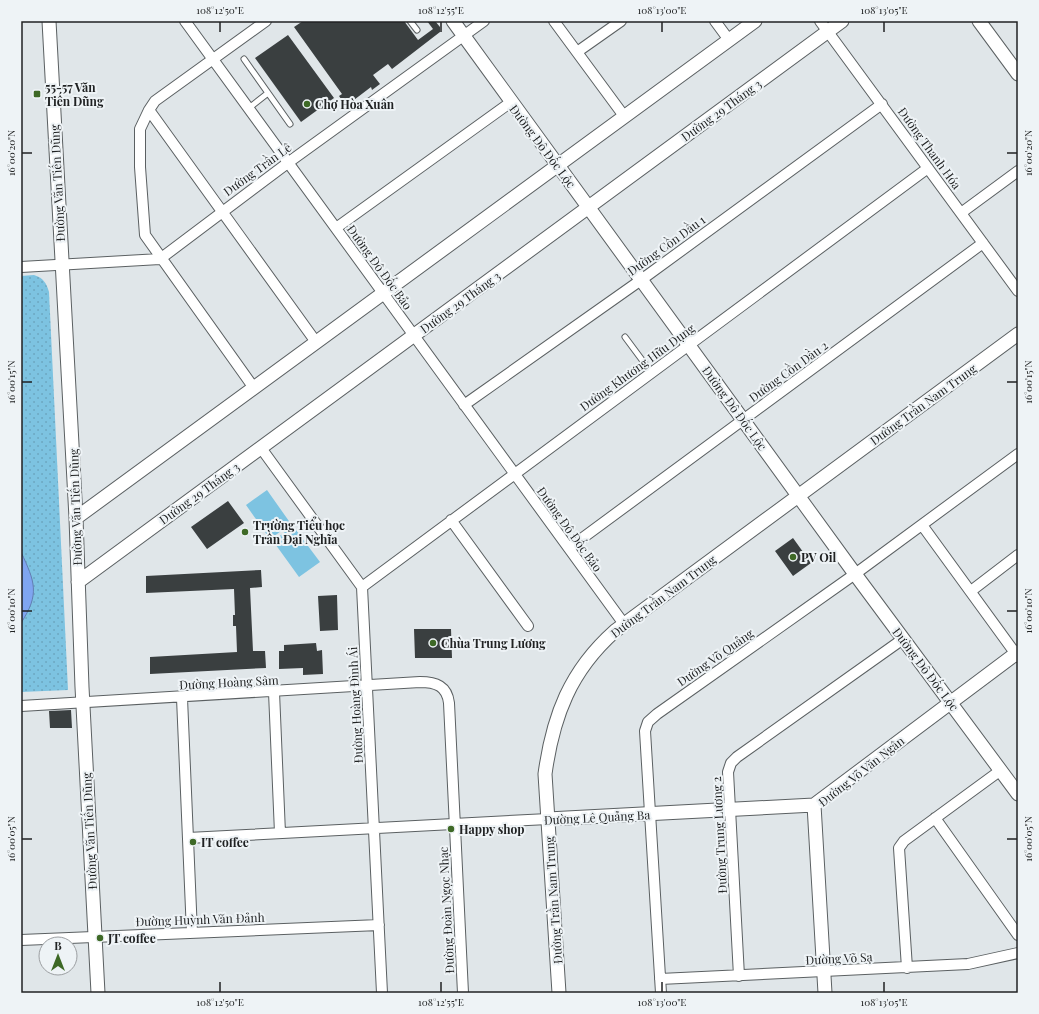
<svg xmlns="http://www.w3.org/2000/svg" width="1039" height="1014" font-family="'Playfair Display',serif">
<defs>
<pattern id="park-dots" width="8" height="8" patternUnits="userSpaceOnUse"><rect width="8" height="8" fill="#7dc3e1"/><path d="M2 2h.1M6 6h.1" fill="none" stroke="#6ca7c1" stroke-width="1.8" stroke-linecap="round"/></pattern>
</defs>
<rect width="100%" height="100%" fill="#e0e6e9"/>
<path fill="#7dc3e1" d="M267,490L291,524L270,539L246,505Z
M293,526L320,562L299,577L273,541Z"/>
<path fill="url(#park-dots)" d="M34,275C43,278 46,282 49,292L68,690L21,692V276Z"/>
<path fill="#7fa5f0" stroke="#627eb2" d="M21,552C35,582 40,594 21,623Z"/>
<path fill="#3a3f40" d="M303,21H404L418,40L433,29L427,21H435L440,27V32L392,69L388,64L373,75L380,84L372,90L371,87L346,106L339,96L342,94L294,27Z
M288,35L334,98L301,122L255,58Z
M228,501L244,523L207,549L191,527Z
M793,538L811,563L793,576L775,551Z
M261,570L262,587L250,588L253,651H265L266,668L150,674V657L237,652L236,626H233V615H235L234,589L146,593V576Z
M337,595L338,630L320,631L318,596Z
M414,629H451L452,658H415Z
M316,643L317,651L322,650L323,674L303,675V668L279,669V651H284V645Z
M71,710L72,728H50L49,711Z"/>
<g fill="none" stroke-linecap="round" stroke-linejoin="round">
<g stroke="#5b6062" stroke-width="7">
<path id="service" d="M410,21L417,30
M244,59L290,124
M249,108L268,93
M625,337L651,372"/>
</g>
<g stroke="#5b6062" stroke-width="12">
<path id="minor" d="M185,21L624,624
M554,21L624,116
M715,21L729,40
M820,21L1018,291
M577,52L621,21
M149,110L316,342
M961,213L1018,171
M336,228L511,102
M21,267L160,259L289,162L484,21
M254,388L145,235L140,167V129L149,110L155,101L266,21
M464,405L641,280L882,104
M261,448L362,587L382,993
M451,520L528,626
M922,525L1018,657
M569,548L983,243
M362,587L928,168
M971,591L1018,555
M274,692L280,833
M182,698L192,933
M21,706L420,682C436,682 447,686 449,703L463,993
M935,818L1018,935
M188,838L548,819
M21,940L379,925
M907,968L899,848L904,841L1001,770
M739,976L728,772L731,763L737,757L903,639
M660,979L968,964L1018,953
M661,993L645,731L648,722L657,714L855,574L1018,454"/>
</g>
<g stroke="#5b6062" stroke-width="15">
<path id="tertiary" d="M49,21L76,518L82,687L98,993
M453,21L855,574L1018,794
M979,21L1018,74
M76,518L755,21
M78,582L842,21
M814,805L1018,652
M814,805L825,993
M548,819L814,805
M559,993L545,774C553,716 570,671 615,631L1018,334"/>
</g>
<use href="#service" stroke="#fff" stroke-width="5"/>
<use href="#minor" stroke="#fff" stroke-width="10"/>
<use href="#tertiary" stroke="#fff" stroke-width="13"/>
</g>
<path fill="none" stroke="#202223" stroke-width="1.5" d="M220,22V32M441,22V32M662,22V32M884,22V32M22,153H32M1007,153H1017M22,382H32M1007,382H1017M22,611H32M1007,611H1017M22,839H32M1007,839H1017M220,982V992M441,982V992M662,982V992M884,982V992"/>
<g fill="#3e6926" stroke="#eef3f6" stroke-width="1.5">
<rect x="33" y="90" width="8" height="8" rx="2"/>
<circle cx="307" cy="104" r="4"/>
<circle cx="245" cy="532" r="4"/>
<circle cx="793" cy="557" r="4"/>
<circle cx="433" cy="643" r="4"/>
<circle cx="451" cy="829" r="4"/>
<circle cx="193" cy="842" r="4"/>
<circle cx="100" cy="938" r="4"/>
</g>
<g text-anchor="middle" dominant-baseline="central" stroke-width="4" stroke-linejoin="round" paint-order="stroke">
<g font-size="12" font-weight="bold" fill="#202223" stroke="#eef3f6" text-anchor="start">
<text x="45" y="87">55-57 Văn<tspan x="45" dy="14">Tiến Dũng</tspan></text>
<text x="315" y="104">Chợ Hòa Xuân</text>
<text x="253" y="525">Trường Tiểu học<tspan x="253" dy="14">Trần Đại Nghĩa</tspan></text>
<text x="801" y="557">PV Oil</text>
<text x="441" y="643">Chùa Trung Lương</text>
<text x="459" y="829">Happy shop</text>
<text x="201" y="842">IT coffee</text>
<text x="108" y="938">JT coffee</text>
</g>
<g font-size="12" fill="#202223" stroke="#eef3f6">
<text transform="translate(721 110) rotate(-36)">Đường 29 Tháng 3</text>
<text transform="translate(543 146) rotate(53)">Đường Đô Đốc Lộc</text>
<text transform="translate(930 148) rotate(54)">Đường Thanh Hóa</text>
<text transform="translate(257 169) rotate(-36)">Đường Trần Lê</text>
<text transform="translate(57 183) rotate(-93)">Đường Văn Tiến Dũng</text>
<text transform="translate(666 245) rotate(-36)">Đường Cồn Dầu 1</text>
<text transform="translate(380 267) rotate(54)">Đường Đô Đốc Bảo</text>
<text transform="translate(460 302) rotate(-36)">Đường 29 Tháng 3</text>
<text transform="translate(637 367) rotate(-36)">Đường Khương Hữu Dụng</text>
<text transform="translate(788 371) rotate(-36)">Đường Cồn Dầu 2</text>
<text transform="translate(923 404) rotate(-36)">Đường Trần Nam Trung</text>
<text transform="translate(735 408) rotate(54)">Đường Đô Đốc Lộc</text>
<text transform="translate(199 493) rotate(-36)">Đường 29 Tháng 3</text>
<text transform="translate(75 507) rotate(-92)">Đường Văn Tiến Dũng</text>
<text transform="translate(570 529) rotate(54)">Đường Đô Đốc Bảo</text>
<text transform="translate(663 596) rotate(-37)">Đường Trần Nam Trung</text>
<text transform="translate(715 657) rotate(-35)">Đường Võ Quảng</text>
<text transform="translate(926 669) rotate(53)">Đường Đô Đốc Lộc</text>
<text transform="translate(229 682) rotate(-3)">Đường Hoàng Sâm</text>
<text transform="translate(355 705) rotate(-93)">Đường Hoàng Đình Ái</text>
<text transform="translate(861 771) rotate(-38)">Đường Võ Văn Ngân</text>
<text transform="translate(597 817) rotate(-3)">Đường Lê Quảng Ba</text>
<text transform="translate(89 831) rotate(-93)">Đường Văn Tiến Dũng</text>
<text transform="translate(719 835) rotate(-93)">Đường Trung Lương 2</text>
<text transform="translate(553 900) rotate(-94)">Đường Trần Nam Trung</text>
<text transform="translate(446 910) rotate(-93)">Đường Đoàn Ngọc Nhạc</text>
<text transform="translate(200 919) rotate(-2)">Đường Huỳnh Văn Đảnh</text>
<text transform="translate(839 958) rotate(-3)">Đường Võ Sạ</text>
</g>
</g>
<rect width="1039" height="1014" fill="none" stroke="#eef3f6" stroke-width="44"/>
<g transform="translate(58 956)"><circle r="19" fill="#eef3f6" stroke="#9c9fa2"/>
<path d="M0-3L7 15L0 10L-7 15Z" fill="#3e6926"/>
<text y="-6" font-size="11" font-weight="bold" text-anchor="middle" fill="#202223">B</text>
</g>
<rect x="22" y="22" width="995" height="970" fill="none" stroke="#202223" stroke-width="1.5"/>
<g font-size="10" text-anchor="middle" fill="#202223">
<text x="220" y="14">108°12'50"E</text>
<text x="441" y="14">108°12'55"E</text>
<text x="662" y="14">108°13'00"E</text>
<text x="884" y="14">108°13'05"E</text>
<text transform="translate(11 153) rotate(-90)" y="4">16°00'20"N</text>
<text transform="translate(1028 153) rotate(-90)" y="4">16°00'20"N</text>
<text transform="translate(11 382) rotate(-90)" y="4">16°00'15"N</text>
<text transform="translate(1028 382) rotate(-90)" y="4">16°00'15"N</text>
<text transform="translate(11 611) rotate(-90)" y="4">16°00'10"N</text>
<text transform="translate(1028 611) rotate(-90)" y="4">16°00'10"N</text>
<text transform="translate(11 839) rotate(-90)" y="4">16°00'05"N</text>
<text transform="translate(1028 839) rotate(-90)" y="4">16°00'05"N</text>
<text x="220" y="1006">108°12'50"E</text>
<text x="441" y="1006">108°12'55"E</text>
<text x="662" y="1006">108°13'00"E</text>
<text x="884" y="1006">108°13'05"E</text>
</g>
</svg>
